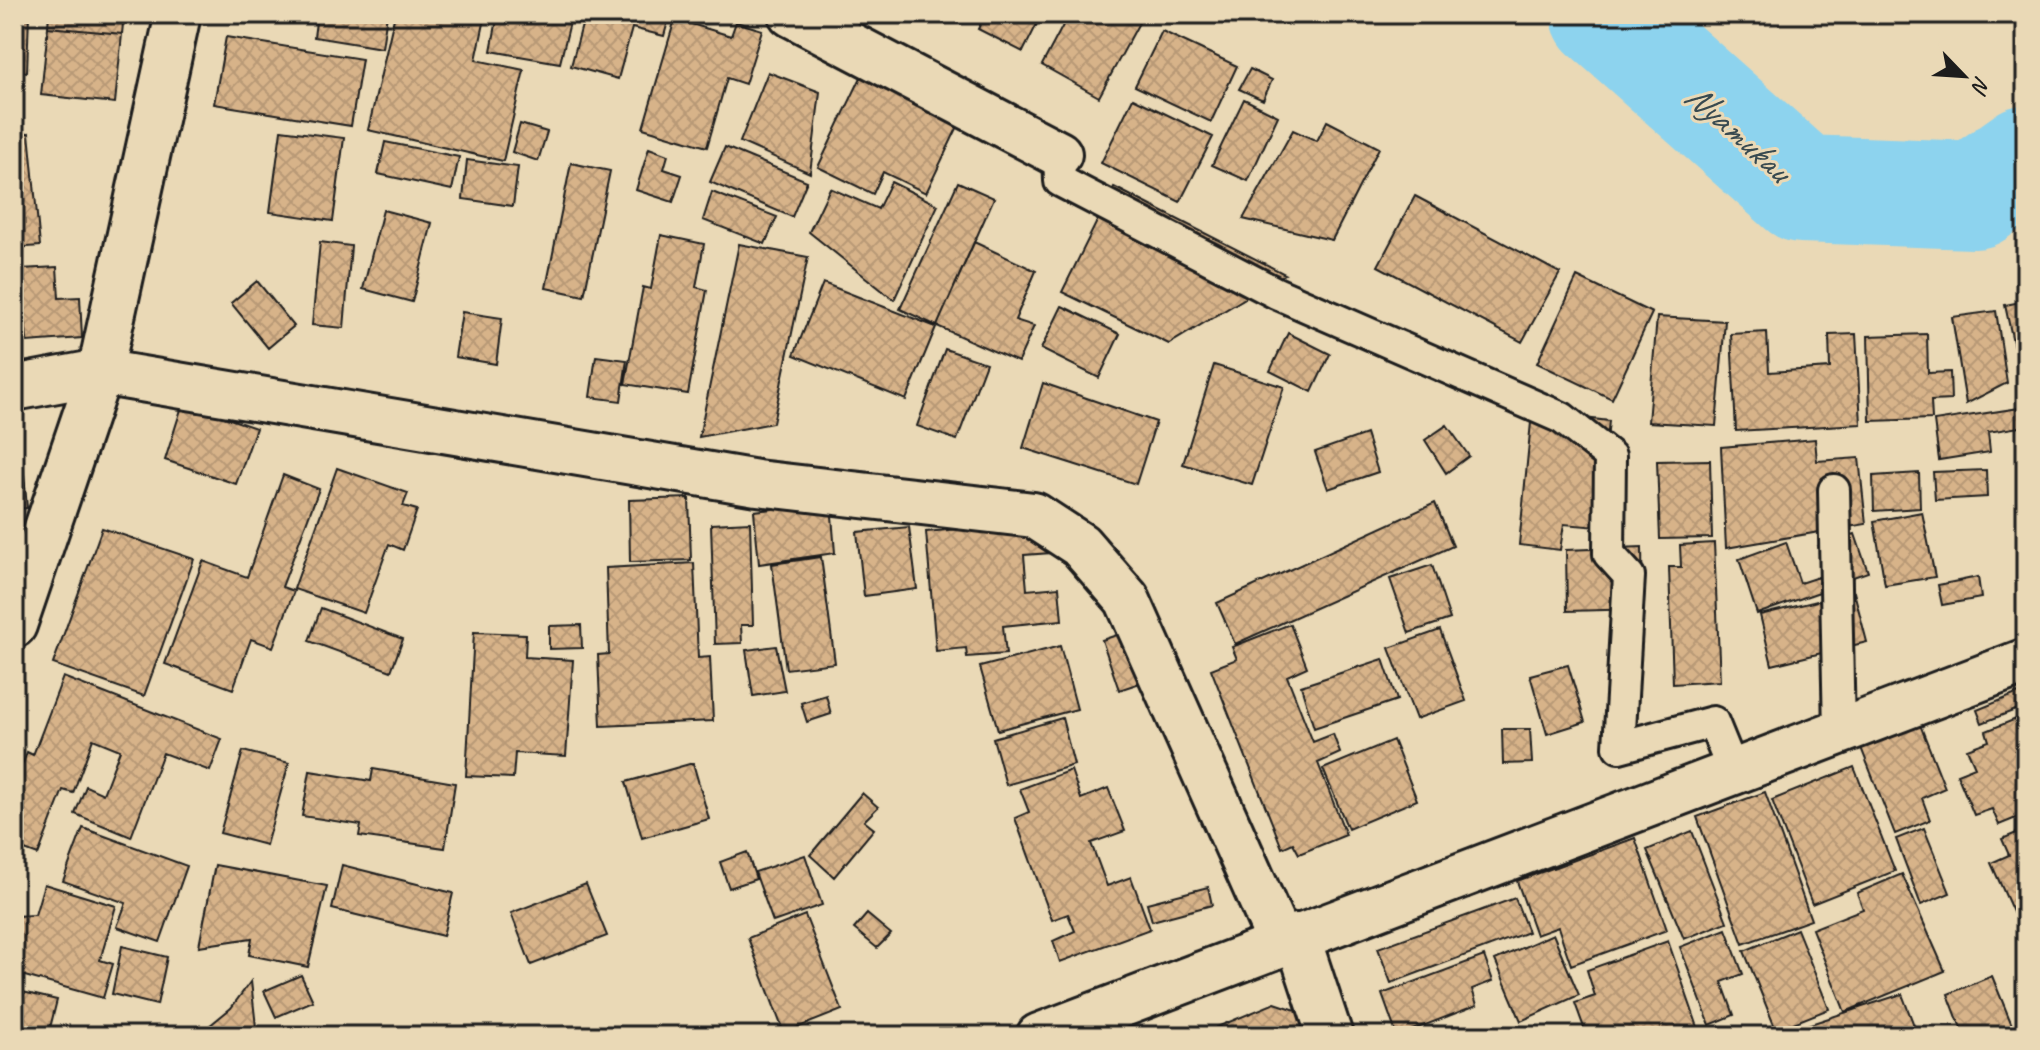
<svg xmlns="http://www.w3.org/2000/svg" width="2040" height="1050" font-family="Caveat,sans-serif">
<defs>
<pattern id="building-cross-hatch" width="8" height="8" patternUnits="userSpaceOnUse" patternTransform="scale(2)"><rect width="8" height="8" fill="#d7b389"/><path d="M0 0l8 8M0 8l8-8" fill="none" stroke="#b89976"/></pattern>
</defs>
<rect width="100%" height="100%" fill="#ead9b6"/>
<filter id="ink" filterUnits="userSpaceOnUse"><feTurbulence type="fractalNoise" baseFrequency=".0125" numOctaves="2"/><feDisplacementMap in="SourceGraphic" scale="16" xChannelSelector="R" yChannelSelector="G"/><feConvolveMatrix kernelMatrix="1 2 1 2 8 2 1 2 1" color-interpolation-filters="sRGB"/></filter>
<g filter="url(#ink)">
<g fill="none" stroke-linecap="round" stroke-linejoin="round">
<path stroke="#8dd3ee" stroke-width="108" d="M1605,14L1802,189L1975,195L2026,159"/>
</g>
<path fill="url(#building-cross-hatch)" stroke="#1c1c1c" stroke-width="2" d="M14,14H29L27,72L14,71Z
M49,14H124L122,34L48,27Z
M317,14H387L382,48L314,37Z
M395,14H486L476,60L524,70L503,161L368,130Z
M498,14H572L560,63L491,51Z
M585,14H670L664,36L632,28L618,79L571,66Z
M985,14H1042L1023,52L978,29Z
M1069,14H1131L1141,19L1099,97L1042,65Z
M675,19L731,36L736,22L762,30L745,84L727,78L707,147L643,128Z
M48,27L122,34L115,103L41,95Z
M1162,31L1237,66L1211,122L1135,86Z
M226,37L362,59L351,126L214,104Z
M875,48L973,95L926,193L883,172L873,194L818,167Z
M1250,69L1272,80L1263,100L1239,89Z
M768,72L820,92L810,173L740,142Z
M1133,98L1213,137L1180,202L1101,163Z
M1244,99L1278,116L1248,181L1212,165Z
M1327,121L1379,148L1332,240L1243,219L1293,130L1317,141Z
M520,124L547,132L538,161L512,152Z
M281,130L344,138L333,221L270,212Z
M29,133L40,246L14,248V135Z
M385,142L459,157L452,190L378,174Z
M725,147L807,181L792,217L710,182Z
M649,148L668,155L664,169L682,175L673,202L636,190Z
M467,160L518,167L513,206L463,199Z
M571,163L610,171L584,296L546,288Z
M891,182L938,205L894,300L809,232L830,188L878,209Z
M958,182L994,198L937,326L900,309Z
M1114,187L1285,274L1169,344L1062,292Z
M712,192L777,217L765,244L703,220Z
M1415,196L1560,273L1522,342L1378,266Z
M383,210L432,223L412,302L363,289Z
M661,235L704,244L696,287L707,290L688,394L625,384L643,287L651,289Z
M320,242L351,246L344,328L312,325Z
M974,242L1036,271L1015,320L1034,326L1018,362L937,326Z
M739,244L808,257L773,423L699,437Z
M57,267L59,298L80,297L82,338L27,342L21,269Z
M1577,277L1652,313L1612,399L1537,363Z
M257,281L294,326L268,348L231,303Z
M823,283L936,327L906,400L794,355Z
M2026,301V369L2019,370L2005,305Z
M1062,306L1120,334L1099,378L1041,349Z
M1996,311L2007,383L1966,404L1952,317Z
M462,312L502,318L496,364L455,357Z
M1657,317L1725,321L1716,426L1648,422Z
M1767,332L1769,372L1830,368L1829,335L1856,334L1861,424L1736,431L1731,334Z
M1288,333L1330,354L1312,392L1270,371Z
M1927,334L1928,373L1950,372L1951,400L1931,401L1932,419L1870,421L1868,336Z
M945,349L986,363L957,440L917,426Z
M596,356L627,360L621,401L590,397Z
M1214,365L1284,387L1252,485L1183,464Z
M1043,383L1156,422L1136,484L1023,448Z
M183,403L256,428L236,484L165,460Z
M2026,407V426L1988,432L1990,452L1939,460L1934,421Z
M1532,412L1609,421L1598,527L1564,524L1560,550L1519,545Z
M1447,425L1469,456L1446,473L1425,440Z
M1366,434L1378,472L1328,489L1315,452Z
M1815,439L1817,461L1859,458L1866,524L1726,548L1721,447Z
M14,451H22L27,508L14,509Z
M1710,460L1712,538L1660,539L1657,461Z
M337,468L408,493L403,506L417,510L403,550L389,544L364,613L294,589Z
M1986,470L1987,497L1935,500L1933,472Z
M1919,473L1920,508L1874,511L1873,476Z
M283,475L319,489L282,587L294,591L273,647L251,639L233,689L165,664L203,561L247,577Z
M689,498L691,560L630,562L629,500Z
M831,503L835,553L759,564L754,511Z
M1435,503L1453,546L1235,644L1217,603Z
M1922,512L1935,577L1885,585L1874,521Z
M1047,521L1051,553L1024,555L1027,590L1059,587L1062,620L1003,626L1006,654L967,657L966,648L936,651L926,532Z
M750,522L753,625H741L742,643L715,644L711,524Z
M909,527L917,589L864,596L857,532Z
M102,528L194,559L144,696L53,664Z
M1855,534L1868,572L1830,585L1818,546Z
M1786,542L1800,583L1818,577L1822,591L1757,614L1739,559Z
M1714,543L1720,681L1673,684L1669,567H1681L1680,545Z
M1642,547L1643,609L1567,611L1566,550Z
M2017,552H2026V596H2019Z
M821,557L835,663L786,669L772,564Z
M694,563L698,658L710,657L713,721L601,726L598,655L609,654L606,568Z
M1432,565L1450,619L1409,633L1390,579Z
M1978,577L1981,598L1942,605L1938,585Z
M1854,592L1867,642L1772,665L1760,615Z
M321,608L403,639L391,671L309,641Z
M1290,624L1307,667L1287,676L1313,742L1333,734L1340,753L1318,763L1346,835L1299,854L1293,843L1282,848L1211,669L1237,659L1232,647Z
M581,625L582,648L549,649V626Z
M1141,627L1158,677L1119,690L1102,640Z
M1440,630L1466,701L1416,719L1389,648Z
M474,632L526,634L525,657L573,660L566,756L515,753L513,778L466,776Z
M776,646L785,691L753,696L746,650Z
M1060,646L1077,709L998,730L980,667Z
M1383,659L1397,700L1314,728L1301,686Z
M1568,665L1585,722L1547,734L1530,675Z
M63,677L222,739L210,771L163,753L131,837L75,814L86,786L103,794L120,750L93,739L73,793L63,790L38,855L14,846V787L27,752L33,755Z
M2026,690V706L1982,723L1977,710Z
M826,695L831,714L807,722L801,703Z
M2026,715V814L1999,825L1992,809L1974,815L1957,774L1975,767L1967,749L1989,741L1986,731Z
M1062,718L1074,765L1006,785L993,738Z
M1919,722L1945,788L1922,798L1930,820L1895,834L1860,745Z
M1502,729H1530L1532,763L1503,764Z
M1393,740L1417,800L1348,829L1323,769Z
M243,751L289,763L266,845L220,833Z
M693,763L709,819L642,838L626,782Z
M1854,767L1895,871L1812,904L1772,800Z
M373,769L455,783L445,848L359,836L361,825L302,816L310,771L371,781Z
M1071,770L1081,799L1108,788L1125,831L1091,843L1107,886L1131,877L1150,929L1060,962L1053,941L1075,931L1068,914L1052,920L1015,818L1029,812L1020,789Z
M1765,792L1811,920L1743,944L1697,817Z
M862,793L878,807L864,821L874,829L834,877L810,855Z
M83,828L187,866L160,942L117,927L126,903L63,881Z
M1924,828L1950,893L1921,905L1896,839Z
M2026,829V941L1991,863L2009,855L2002,839Z
M1692,831L1727,922L1684,939L1647,850Z
M1635,838L1667,930L1571,965L1558,927L1536,935L1517,881Z
M747,852L756,879L729,888L720,862Z
M805,855L822,905L773,922L755,872Z
M215,865L327,886L308,967L249,955L252,938L199,946Z
M342,865L453,893L443,936L332,909Z
M1902,874L1945,971L1845,1012L1812,929L1863,909L1857,893Z
M44,884L116,906L100,960L113,964L103,998L14,973V916L35,915Z
M586,884L607,936L531,965L511,913Z
M1208,887L1212,905L1152,921L1147,903Z
M1515,898L1528,932L1391,983L1378,948Z
M867,914L891,934L877,948L854,929Z
M805,915L842,1010L784,1033L748,938Z
M1726,929L1743,974L1722,982L1734,1015L1710,1025L1680,947Z
M1797,929L1829,1009L1776,1030L1744,951Z
M1553,934L1579,995L1521,1021L1495,960Z
M1668,941L1701,1036H1587L1575,1003L1595,996L1587,970Z
M122,946L167,957L157,1005L112,994Z
M1484,956L1493,981L1472,989L1477,1005L1397,1036L1382,994Z
M301,975L313,1001L276,1017L264,991Z
M1992,976L2014,1030L2000,1036H1964L1948,994Z
M251,981L256,1027L203,1031L231,1008Z
M14,990L57,1000L48,1036H14Z
M1902,994L1918,1036L1777,1035Z
M1275,1003L1311,1015L1319,1036H1221L1217,1027Z"/>
<g fill="none" stroke-linecap="round" stroke-linejoin="round">
<g stroke="#1c1c1c" stroke-width="36">
<path id="lane" d="M1059,154L1060,181L1276,293L1562,418L1610,456L1609,554L1629,576L1619,747L1713,722L1733,771
M1834,490L1839,732"/>
</g>
<g stroke="#1c1c1c" stroke-width="50">
<path id="street" d="M791,14L1059,154
M14,388L100,372L757,483L1034,515L1080,545L1127,599L1280,942
M14,625L100,372L178,14
M1297,936L1330,1036"/>
</g>
<g stroke="#1c1c1c" stroke-width="50">
<path id="secondary" d="M1039,1036L2026,661"/>
</g>
<use href="#lane" stroke="#ead9b6" stroke-width="30"/>
<use href="#street" stroke="#ead9b6" stroke-width="44"/>
<use href="#secondary" stroke="#ead9b6" stroke-width="44"/>
</g>
</g>
<g text-anchor="middle" dominant-baseline="central" stroke-width="6" stroke-linejoin="round" paint-order="stroke">
<g font-size="36" font-style="italic" fill="#384a50" stroke="#ead9b6">
<text transform="translate(1738 132) rotate(42)">Nyamukau</text>
</g>
</g>
<rect width="2040" height="1050" fill="none" stroke="#ead9b6" stroke-width="48"/>
<rect x="24" y="24" width="1992" height="1002" fill="none" stroke="#1c1c1c" stroke-width="3" filter="url(#ink)"/>
<g transform="translate(1964 76) rotate(115)" stroke="#ead9b6" stroke-width="6" paint-order="stroke">
<path d="M0-6L14 30L0 20L-14 30Z" fill="#1c1c1c"/>
<text y="-12" font-size="22" font-weight="bold" text-anchor="middle" fill="#1c1c1c">N</text>
</g>
</svg>
